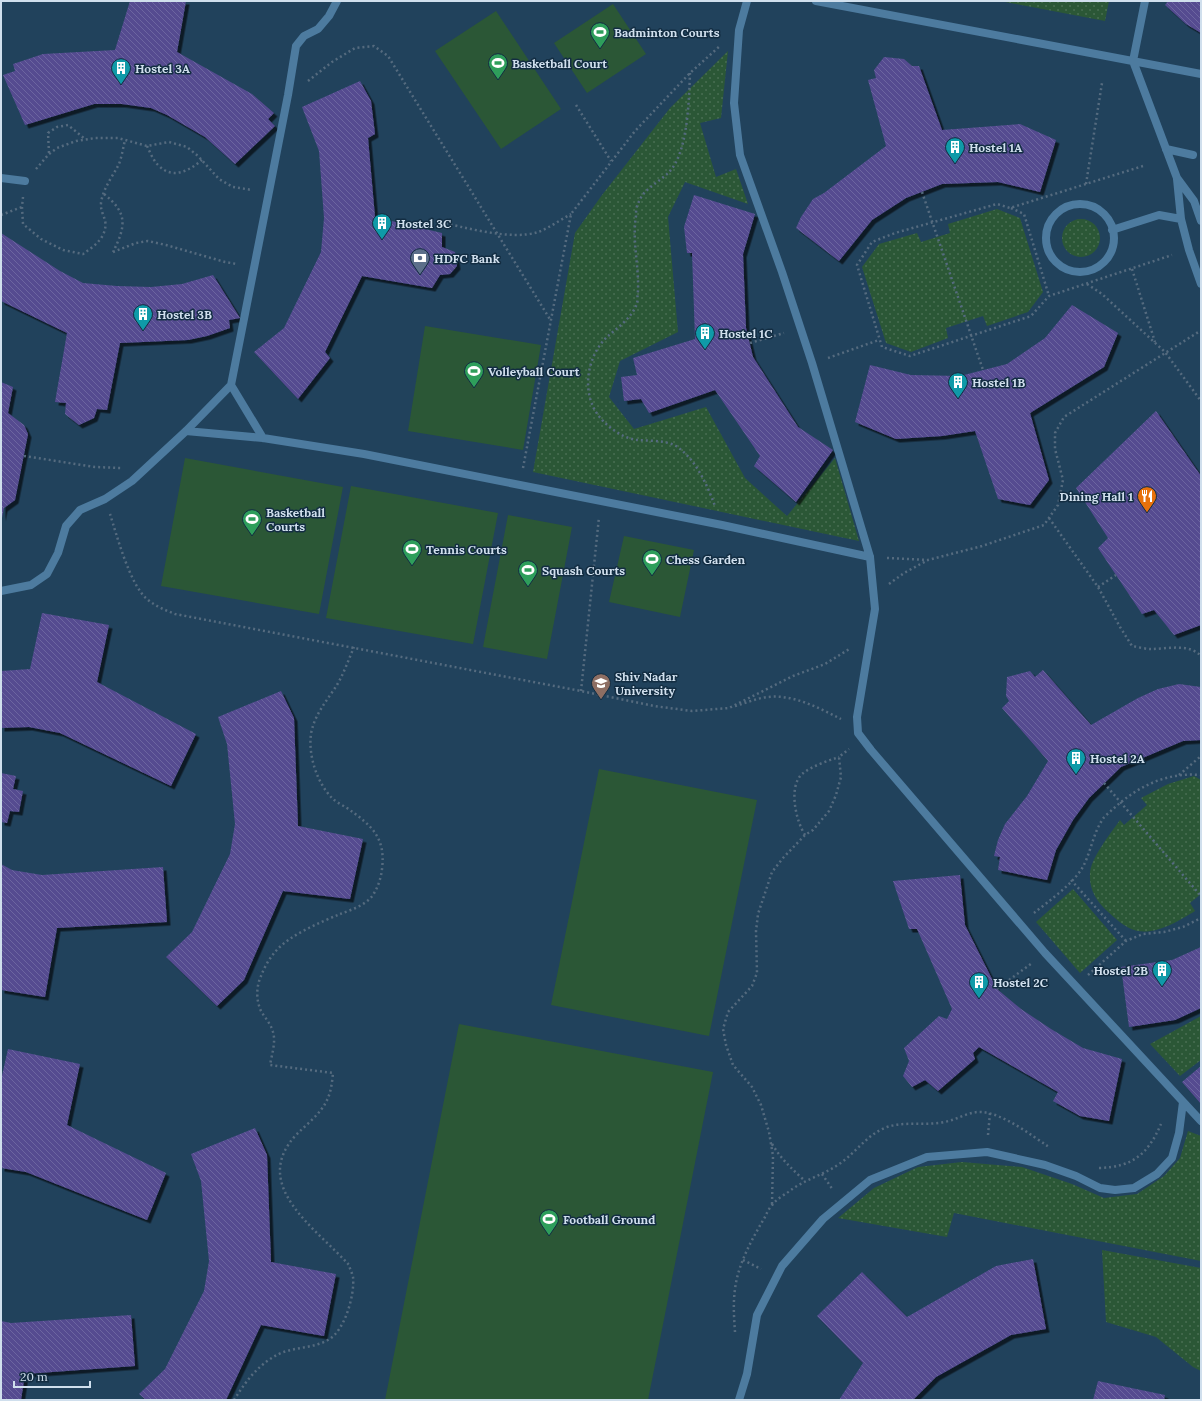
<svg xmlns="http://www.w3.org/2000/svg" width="1202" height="1401" font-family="Lora,serif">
<defs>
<pattern id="grass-dots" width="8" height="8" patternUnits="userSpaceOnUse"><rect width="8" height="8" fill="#2b5736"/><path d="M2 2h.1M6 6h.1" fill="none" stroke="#496f53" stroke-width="1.8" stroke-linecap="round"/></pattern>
<pattern id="building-back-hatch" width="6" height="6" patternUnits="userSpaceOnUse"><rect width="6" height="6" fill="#544c90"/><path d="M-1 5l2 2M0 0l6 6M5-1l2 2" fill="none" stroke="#6c65a0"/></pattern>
<filter id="shadow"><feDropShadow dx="3.5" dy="3.5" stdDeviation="0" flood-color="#0009"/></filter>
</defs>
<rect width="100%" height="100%" fill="#1d374d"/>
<path fill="#21425c" d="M1,1H1201V1400H1Z"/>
<path fill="url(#grass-dots)" d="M1000,1H1109L1105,21Z
M728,51L721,118L700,123L716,177L736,169L748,204L685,182L668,217L678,332L620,361L609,397L634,429L706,407L745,478L787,516L835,458L859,541L533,472L575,233L602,195L670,108Z
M997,209L1020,218L1043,292L1028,312L987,326L983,316L946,328L948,338L911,352L886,343L862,267L879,244L917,233L921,242L950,233L948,224Z
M1062 238a19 19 0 1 1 38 0a19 19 0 1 1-38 0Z
M1194,776L1201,780V894L1190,903L1195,911C1177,922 1150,939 1129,928C1121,924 1114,917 1107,911C1096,901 1089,889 1090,874C1090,859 1111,833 1120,820L1124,825L1147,805L1141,798L1168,784Z
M1073,889L1117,940L1080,973L1036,922Z
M1201,1016V1060L1180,1076L1150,1044Z
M1188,1131L1201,1136V1261L954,1213L947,1237L838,1218L874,1188L918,1167L962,1162L1022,1167L1072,1184L1104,1198L1137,1194L1164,1176L1180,1158Z
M1102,1250L1201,1268V1371L1193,1367L1156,1337L1106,1322Z"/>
<path fill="#2b5736" d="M613,4L646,54L587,93L554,43Z
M496,11L561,109L501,149L435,51Z
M425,326L541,345L523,450L408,431Z
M185,458L343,487L319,614L161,586Z
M351,486L498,513L473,644L326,618Z
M508,515L572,527L547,659L483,647Z
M624,536L694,550L680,617L609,602Z
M599,769L757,800L709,1036L551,1005Z
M459,1024L713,1072L648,1400H385Z"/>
<path fill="url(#building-back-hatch)" filter="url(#shadow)" d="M130,1H186L177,52L252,94L274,113L268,119L275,126L235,164L205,137L167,115L151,108L122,104H94L25,125L3,75L15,71L13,64L43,54L115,50Z
M1168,1H1201V33L1186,24L1165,5Z
M884,57L904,59L912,66H919L942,130L1020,124L1056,140L1040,192L998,182L942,184L906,198L872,220L839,261L796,228L801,217L813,199L824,193L886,146L868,80L876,78L874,70Z
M360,81L371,101L375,134L368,138L375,217L442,233V247L455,252L457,266L450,274L440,275L432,288L362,276L325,352L330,358L298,399L254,352L284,328L321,252L324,218L319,151L302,107Z
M694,195L755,214L743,254L746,328L753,357L798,427L833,450L796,502L754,466L760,456L715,390L649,413L641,399L624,401L621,377L637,375L633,358L695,339L692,253H687L684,227Z
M1,233L60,271L83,283L117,286L151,287L182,284L213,275L240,318L229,320L230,328L207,336L188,340L120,343L107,410L97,409L94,418L79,425L65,414L66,403L55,402L67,333L1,301Z
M1072,305L1118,333L1104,367L1030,413L1049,480L1030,505L998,499L975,431L942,436L896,439L855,422L870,365L911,375L960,376L1007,364L1045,338Z
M1,382L13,387L8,413L24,425L28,434L15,500L4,508L2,518Z
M1156,411L1201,476V625L1174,635L1154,610L1142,614L1098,548L1108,538L1076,488Z
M42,613L109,625L97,682L196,734L171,786L60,733L29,727L1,728V671L30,669Z
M1043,670L1091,725L1138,698L1158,689L1179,684L1201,687V740L1183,741L1121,767L1089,798L1073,820L1056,850L1047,880L998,870L1000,857L994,856L998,840L1005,824L1027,796L1048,761L1002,708L1009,701L1006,696L1007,677L1030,671L1035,677Z
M281,691L294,718L298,826L363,839L350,899L283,891L244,980L217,1006L166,957L192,932L230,854L235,824L227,744L218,717Z
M1,773L16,776L13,789L23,791L19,812L10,811L7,823L1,822Z
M1,864L12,870L42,875L163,867L167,922L57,928L45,997L1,990Z
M960,875L965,925L997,989L1021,1009L1051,1029L1083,1048L1122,1059L1109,1121L1080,1116L1053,1101L1058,1092L979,1047L973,1053L975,1059L938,1091L925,1080L912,1087L903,1076L909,1061L904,1048L939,1016L947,1019L952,1009L917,929H909L893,881Z
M1201,947V1008L1175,1020L1129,1027L1121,967L1172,960Z
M8,1049L80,1064L67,1125L166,1173L147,1220L26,1172L1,1168V1080Z
M1201,1066V1104L1182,1082Z
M255,1128L267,1155L271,1262L336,1274L324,1336L261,1325L226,1400H146L139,1394L165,1369L204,1291L209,1261L201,1181L191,1154Z
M1033,1259L1046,1329L1011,1335L936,1377L913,1400H839L863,1363L817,1316L862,1272L907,1317L996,1266Z
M131,1315L135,1366L25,1374L21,1400H1V1321L11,1323Z
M1098,1381L1165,1395L1164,1400H1093Z"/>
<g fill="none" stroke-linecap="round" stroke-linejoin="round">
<path stroke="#556b7f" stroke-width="2.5" stroke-dasharray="2 3" stroke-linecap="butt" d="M690,73C689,99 688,153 669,172C659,183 643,188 638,204C636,207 636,212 636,216C632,241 639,266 638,291C637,295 638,300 637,303C633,317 617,328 607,337C590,353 583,382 592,404C598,421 620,438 637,440C650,441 665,440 676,446C696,459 707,485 715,506
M308,81L332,62L355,48L374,46L388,56L551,321
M576,105L611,161
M147,146C150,152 153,160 158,165C172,180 189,171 202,160
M49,153L48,133L57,127L68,125L85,139
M1143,166L1010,208L997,204L895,233L872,242L857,265L882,347L910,356L1031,316L1049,296L1172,255
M36,169L49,154L57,148L76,141L95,138H118L147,146L169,142L187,147L198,156L219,179L233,187L252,190
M1086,184L1102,83
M922,192L983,370
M104,194C128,213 126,226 113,252
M23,197L22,207L23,224L41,239L63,250L83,254C90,249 99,243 103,235C110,219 100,216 101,203C103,188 113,176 119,164C122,156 123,148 125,140
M1011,208L1024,214L1049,296
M1,215L22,207
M436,221C463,227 511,241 538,232C549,228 560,220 571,214
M113,252L136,243L148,241L166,245L225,262L237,264
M1132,269L1155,342
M1087,284L1102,294L1165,352L1201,401
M750,343L784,333
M828,358L879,340
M24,456L95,467L121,468
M523,468L571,214L635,131L690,73L721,45
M110,514C117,536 130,585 147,599C155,606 165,610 175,614L581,691L654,706L692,711L729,708L793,676L825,664L851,648
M1049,518L1098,587L1120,627L1132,646C1138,647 1145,649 1151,649C1167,649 1189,643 1201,656
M887,558L928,560L982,546L1044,525L1058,505L1063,480L1055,449V433L1064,417L1200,331
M889,584L904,573L928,560
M1098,587L1116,575
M581,691L599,517
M735,706C746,703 757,698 768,697C793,694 819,708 841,719
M1179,775L1201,756
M1104,783L1201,896
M805,835C796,821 788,787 802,774C812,766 827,761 839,757
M1071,880L1126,941
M1034,913C1049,901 1070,886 1081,870C1090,856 1092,837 1101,822C1103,817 1109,813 1113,809C1138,786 1167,772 1201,775
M1088,975L1126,941L1143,934L1164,932L1183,927L1201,918
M997,989L1032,963
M988,1135L990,1113
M772,1144C781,1159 792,1169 805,1181
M1099,1168C1133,1167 1148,1154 1161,1124
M822,1174L833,1190
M772,1204L773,1156L769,1132L761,1105L752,1087L733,1065L726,1045L723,1029L728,1012L752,986L757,973L756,931L758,914L772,872L783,858L805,835L813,830L829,811L836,795L841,777L839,757L849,749
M743,1260L761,1269
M735,1332C734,1318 733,1303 735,1289C738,1264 752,1239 765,1217C767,1213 769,1208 773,1204C776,1200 782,1196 787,1193C804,1179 825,1175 842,1162C858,1150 868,1134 887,1127C906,1121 925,1126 944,1122C957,1120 969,1111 982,1112C1004,1114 1031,1135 1049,1147
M234,1400C246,1381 259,1363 281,1353C296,1347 314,1348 328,1340C345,1331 355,1294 353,1277C352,1273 350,1269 349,1265C317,1229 248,1185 297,1134C307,1124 320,1114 326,1102C331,1093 332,1083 333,1073L270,1065C272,1054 276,1042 273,1032C271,1024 265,1018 261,1011C256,1000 256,987 261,976C264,968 269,959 275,952C289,935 319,923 340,914C351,910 366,905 373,895C378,887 381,878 382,869C386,837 371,825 347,808C342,805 336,802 332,798C317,783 308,755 311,734C314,716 325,703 335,688C343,676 348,661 354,647"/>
<path stroke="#4d7b9f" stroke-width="8" d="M747,1L739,30L734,103L740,155L782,272L812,363L870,557L875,609L857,717L858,733L871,750L1045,953L1201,1121
M816,1L1201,74
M1145,1L1133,61L1177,178L1194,201L1201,221
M1166,149L1193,155
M1,178L25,181
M1177,179L1181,219L1189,250L1201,284
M1046 238a34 34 0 1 1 68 0a34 34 0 1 1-68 0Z
M1112,230L1159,215L1181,219
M231,385L263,438
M186,431L263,438L364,454L722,525L870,557
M1,591L31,585L47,574L58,553L66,526L80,510L105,499L132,481L186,431L231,385L288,95L296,46L304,36L318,29L329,16L337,1
M739,1400L747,1374L757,1315L782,1266L823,1219L870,1180L927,1157L987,1152L1045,1165L1076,1176L1100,1188L1115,1190L1134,1188L1157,1174L1172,1158L1179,1133L1183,1102"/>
</g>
<defs>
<g id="stadium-pin" transform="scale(1)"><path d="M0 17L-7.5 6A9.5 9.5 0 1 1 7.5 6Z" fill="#2e9e5b" stroke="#132d42"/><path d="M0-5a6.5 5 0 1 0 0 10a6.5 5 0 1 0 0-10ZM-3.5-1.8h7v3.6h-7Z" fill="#fff"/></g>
<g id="building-pin" transform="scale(1)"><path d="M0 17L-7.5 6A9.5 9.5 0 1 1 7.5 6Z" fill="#0f9aa8" stroke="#132d42"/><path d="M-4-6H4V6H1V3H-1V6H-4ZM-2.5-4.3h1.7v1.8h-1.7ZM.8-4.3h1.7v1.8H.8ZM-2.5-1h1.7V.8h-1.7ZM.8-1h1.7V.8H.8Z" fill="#fff"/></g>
<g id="bank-pin" transform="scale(1)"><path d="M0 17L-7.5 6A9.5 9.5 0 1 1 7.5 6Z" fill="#5c6f8a" stroke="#132d42"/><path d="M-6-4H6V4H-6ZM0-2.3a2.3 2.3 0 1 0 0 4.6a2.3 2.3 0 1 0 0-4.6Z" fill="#fff"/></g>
<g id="restaurant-pin" transform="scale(1)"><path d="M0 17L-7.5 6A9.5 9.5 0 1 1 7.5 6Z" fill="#e8710a" stroke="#132d42"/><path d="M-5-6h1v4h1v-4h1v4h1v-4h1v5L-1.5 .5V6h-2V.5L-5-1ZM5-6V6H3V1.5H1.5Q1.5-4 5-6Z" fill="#fff"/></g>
<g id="university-pin" transform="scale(1)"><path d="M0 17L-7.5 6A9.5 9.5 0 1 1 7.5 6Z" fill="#8d6e63" stroke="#132d42"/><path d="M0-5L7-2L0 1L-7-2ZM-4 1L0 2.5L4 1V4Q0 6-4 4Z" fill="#fff"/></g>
</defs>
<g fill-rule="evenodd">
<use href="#stadium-pin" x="600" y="32"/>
<use href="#stadium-pin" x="498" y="63"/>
<use href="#building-pin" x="121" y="68"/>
<use href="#building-pin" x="955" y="147"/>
<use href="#building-pin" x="382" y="223"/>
<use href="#bank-pin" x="420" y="258"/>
<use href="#building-pin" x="143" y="314"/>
<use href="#building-pin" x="705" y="333"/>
<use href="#stadium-pin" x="474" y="371"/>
<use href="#building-pin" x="958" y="382"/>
<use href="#restaurant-pin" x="1147" y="496"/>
<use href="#stadium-pin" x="252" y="519"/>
<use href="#stadium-pin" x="412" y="549"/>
<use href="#stadium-pin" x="652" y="559"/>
<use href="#stadium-pin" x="528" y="570"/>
<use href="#university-pin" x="601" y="683"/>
<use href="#building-pin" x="1076" y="758"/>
<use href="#building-pin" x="1162" y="970"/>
<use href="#building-pin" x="979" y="982"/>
<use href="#stadium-pin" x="549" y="1219"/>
</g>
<g text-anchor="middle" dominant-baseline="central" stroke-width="3" stroke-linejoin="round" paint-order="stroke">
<g font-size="12" font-weight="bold" fill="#d0dfed" stroke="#132d42" text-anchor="start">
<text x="614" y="32">Badminton Courts</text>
<text x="512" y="63">Basketball Court</text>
<text x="135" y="68">Hostel 3A</text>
<text x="969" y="147">Hostel 1A</text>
<text x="396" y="223">Hostel 3C</text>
<text x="434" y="258">HDFC Bank</text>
<text x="157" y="314">Hostel 3B</text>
<text x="719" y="333">Hostel 1C</text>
<text x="488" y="371">Volleyball Court</text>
<text x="972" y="382">Hostel 1B</text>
<text x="1133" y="496" text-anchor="end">Dining Hall 1</text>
<text x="266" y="512">Basketball<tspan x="266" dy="14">Courts</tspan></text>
<text x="426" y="549">Tennis Courts</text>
<text x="666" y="559">Chess Garden</text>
<text x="542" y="570">Squash Courts</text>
<text x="615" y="676">Shiv Nadar<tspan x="615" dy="14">University</tspan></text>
<text x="1090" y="758">Hostel 2A</text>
<text x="1148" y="970" text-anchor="end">Hostel 2B</text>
<text x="993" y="982">Hostel 2C</text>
<text x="563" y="1219">Football Ground</text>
</g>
</g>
<rect width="1202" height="1401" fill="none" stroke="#d0dfed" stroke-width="4"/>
<path d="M14 1381v6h76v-6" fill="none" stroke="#d0dfed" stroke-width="2"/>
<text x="20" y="1381" font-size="12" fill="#d0dfed" stroke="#132d42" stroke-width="3" paint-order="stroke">20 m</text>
</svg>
